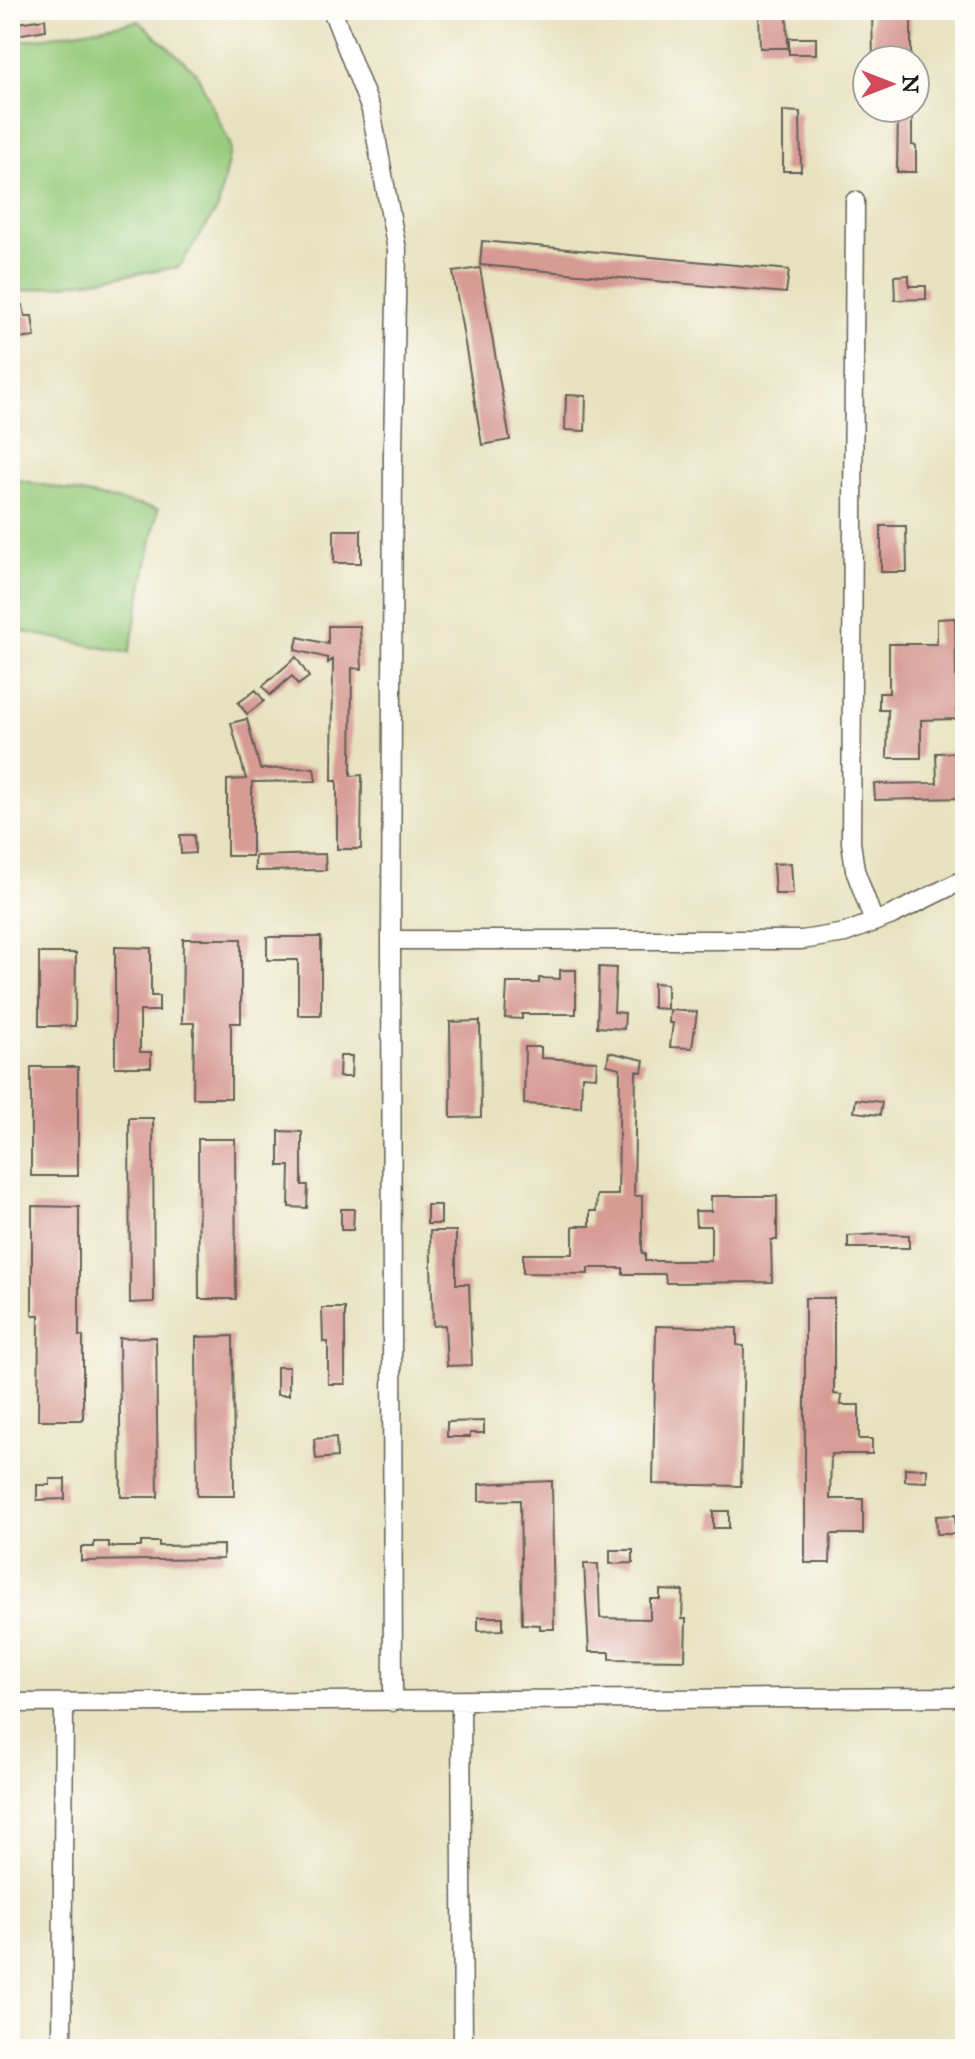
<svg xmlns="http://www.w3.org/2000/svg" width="975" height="2059" font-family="'IM FELL Great Primer',serif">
<rect width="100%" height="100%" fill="#fdfcf7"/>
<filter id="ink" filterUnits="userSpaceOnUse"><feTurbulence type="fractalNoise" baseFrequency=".0125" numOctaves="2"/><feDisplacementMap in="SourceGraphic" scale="16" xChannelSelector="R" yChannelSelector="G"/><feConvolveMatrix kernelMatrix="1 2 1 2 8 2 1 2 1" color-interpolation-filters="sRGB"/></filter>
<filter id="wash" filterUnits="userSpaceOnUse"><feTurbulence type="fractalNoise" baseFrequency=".006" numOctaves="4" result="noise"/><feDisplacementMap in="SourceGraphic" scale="32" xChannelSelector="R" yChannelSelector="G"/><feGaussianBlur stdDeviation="1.8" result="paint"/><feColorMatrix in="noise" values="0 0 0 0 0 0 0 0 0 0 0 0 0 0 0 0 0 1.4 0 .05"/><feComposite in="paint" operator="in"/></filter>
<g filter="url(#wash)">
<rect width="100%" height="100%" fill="#e8e2c0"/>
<path fill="#97cb7c" stroke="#5a744c" stroke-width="2" d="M139,21L196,72L231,146L218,208L179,267L10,293V43Z
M10,478L158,509L129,653L10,629Z"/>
<g id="blocks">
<path fill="#d79b95" d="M759,10H787L788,48H760Z
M872,10H911V60H873Z
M45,19L46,30L10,36V24Z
M789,38H816V54H789Z
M783,111L800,112L801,171H783Z
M898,113H912V145L916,146V172H897Z
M482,241L789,270L786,293L480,265Z
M480,268L510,440L482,445L453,272Z
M909,275V286H926V299L895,300L894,276Z
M23,305L25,316H32L35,337L10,340V307Z
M566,395L586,396L585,431L565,430Z
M881,526H906L907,572H881Z
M334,530H361V563H334Z
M955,618L957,719L921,720V758H887L888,710H879V693H889V644H937V619Z
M328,626H360L362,669L352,668L351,776L362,775L361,849H337V781H332L333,659L328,663V658L295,650L298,637L328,644Z
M296,657L309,677L298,685L292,676L270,695L263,686Z
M256,690L264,701L247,714L238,703Z
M247,719L260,769L314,768L316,781L252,782V856H227V780L246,779L231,723Z
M965,752V798L875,800L874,784L937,783L936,753Z
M180,835H194L195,853L181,854Z
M325,854L326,870L255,871V856Z
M791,863L793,894H775L773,864Z
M267,937H321V1015H298V960H267Z
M183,939H241V1023H231V1098H193L194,1023H182Z
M115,947L151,948V996H159V1011H140V1052H151V1067H115Z
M39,953H76L75,1026H39Z
M599,967L616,968L614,1012L625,1013L624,1029L597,1027Z
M560,970H576V1014H522V1019L505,1018L507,983H539V978L560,979Z
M653,983L667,984V1009L653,1008Z
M670,1010L697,1012L692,1048L670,1047L673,1023H669Z
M480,1021L481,1117L451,1118L450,1022Z
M525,1047H541V1058L597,1061L596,1077L582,1076L581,1107L524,1104Z
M609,1052L644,1060L642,1072L636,1071L634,1196H642V1253H645V1261H711V1226H696L695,1211H711V1196H777V1240H771L772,1282L666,1283L665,1274H623V1268H588V1274L523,1273V1254H573V1226H590V1211H596L597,1195H618L620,1068L607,1065Z
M340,1056H352L351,1077H339Z
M31,1067H78V1176H31Z
M856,1099L882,1102L880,1115L854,1112Z
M129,1118H153L154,1302L130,1303Z
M279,1131L302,1132V1185H308L307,1208L289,1207L290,1166H279Z
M198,1139H235L236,1299H199Z
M427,1205H441V1224H427Z
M32,1206L79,1207V1336H83V1420H38L39,1315H32Z
M341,1209H354L353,1230H341Z
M430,1231H456V1284H469L472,1365L447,1366L445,1325L433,1326Z
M881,1234L909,1235V1248H848V1236Z
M805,1298H834V1394L842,1395L841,1405H859V1439H872V1454H831L830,1499H863V1534H831L830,1563H805Z
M322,1308H345V1384H328V1342H323Z
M656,1326L737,1328V1345L744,1346L741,1486L653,1484Z
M233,1336L234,1496H197L196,1337Z
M156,1337L158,1497H121L119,1338Z
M277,1367H289V1395H277Z
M484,1421V1433H470V1437H447V1422Z
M336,1437L337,1457L316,1459L314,1439Z
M905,1468L927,1469V1482L905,1481Z
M50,1479H65V1499L37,1500V1485H50Z
M552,1481L554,1629H540V1625L522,1624L520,1500L479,1501V1484Z
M713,1511H729V1528H713Z
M955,1515L956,1534H937L936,1516Z
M94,1542H109V1547H141V1542H159V1546L223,1545V1559L81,1561V1547H94Z
M610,1550H633V1563L610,1564Z
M584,1564H598L600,1618L650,1619V1599H660V1590L683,1591L682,1619H686L685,1660L610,1659V1652H589Z
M478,1617H503V1630L478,1631Z"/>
</g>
</g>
<g filter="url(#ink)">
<use href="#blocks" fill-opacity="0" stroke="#636155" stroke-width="2"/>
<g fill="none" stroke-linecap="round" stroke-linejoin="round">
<g stroke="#636155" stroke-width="21">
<path id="minor" d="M332,10L371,110L397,250L393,451L391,940L393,1702
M855,201L851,842L855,870L874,922
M391,940H802L845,933L892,915L965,879
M461,1701L463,2049
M10,1703L965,1697
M62,2049L64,1703"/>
</g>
<use href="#minor" stroke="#fff" stroke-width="18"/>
</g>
</g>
<rect width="975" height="2059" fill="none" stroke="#fdfcf7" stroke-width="40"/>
<g transform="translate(891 84) rotate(90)"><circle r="38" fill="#fdfcf7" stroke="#a3a29f" stroke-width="2"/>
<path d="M0-6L14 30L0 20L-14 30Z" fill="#d1495b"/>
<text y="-12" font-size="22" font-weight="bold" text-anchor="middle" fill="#1c1c1c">N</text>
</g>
</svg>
